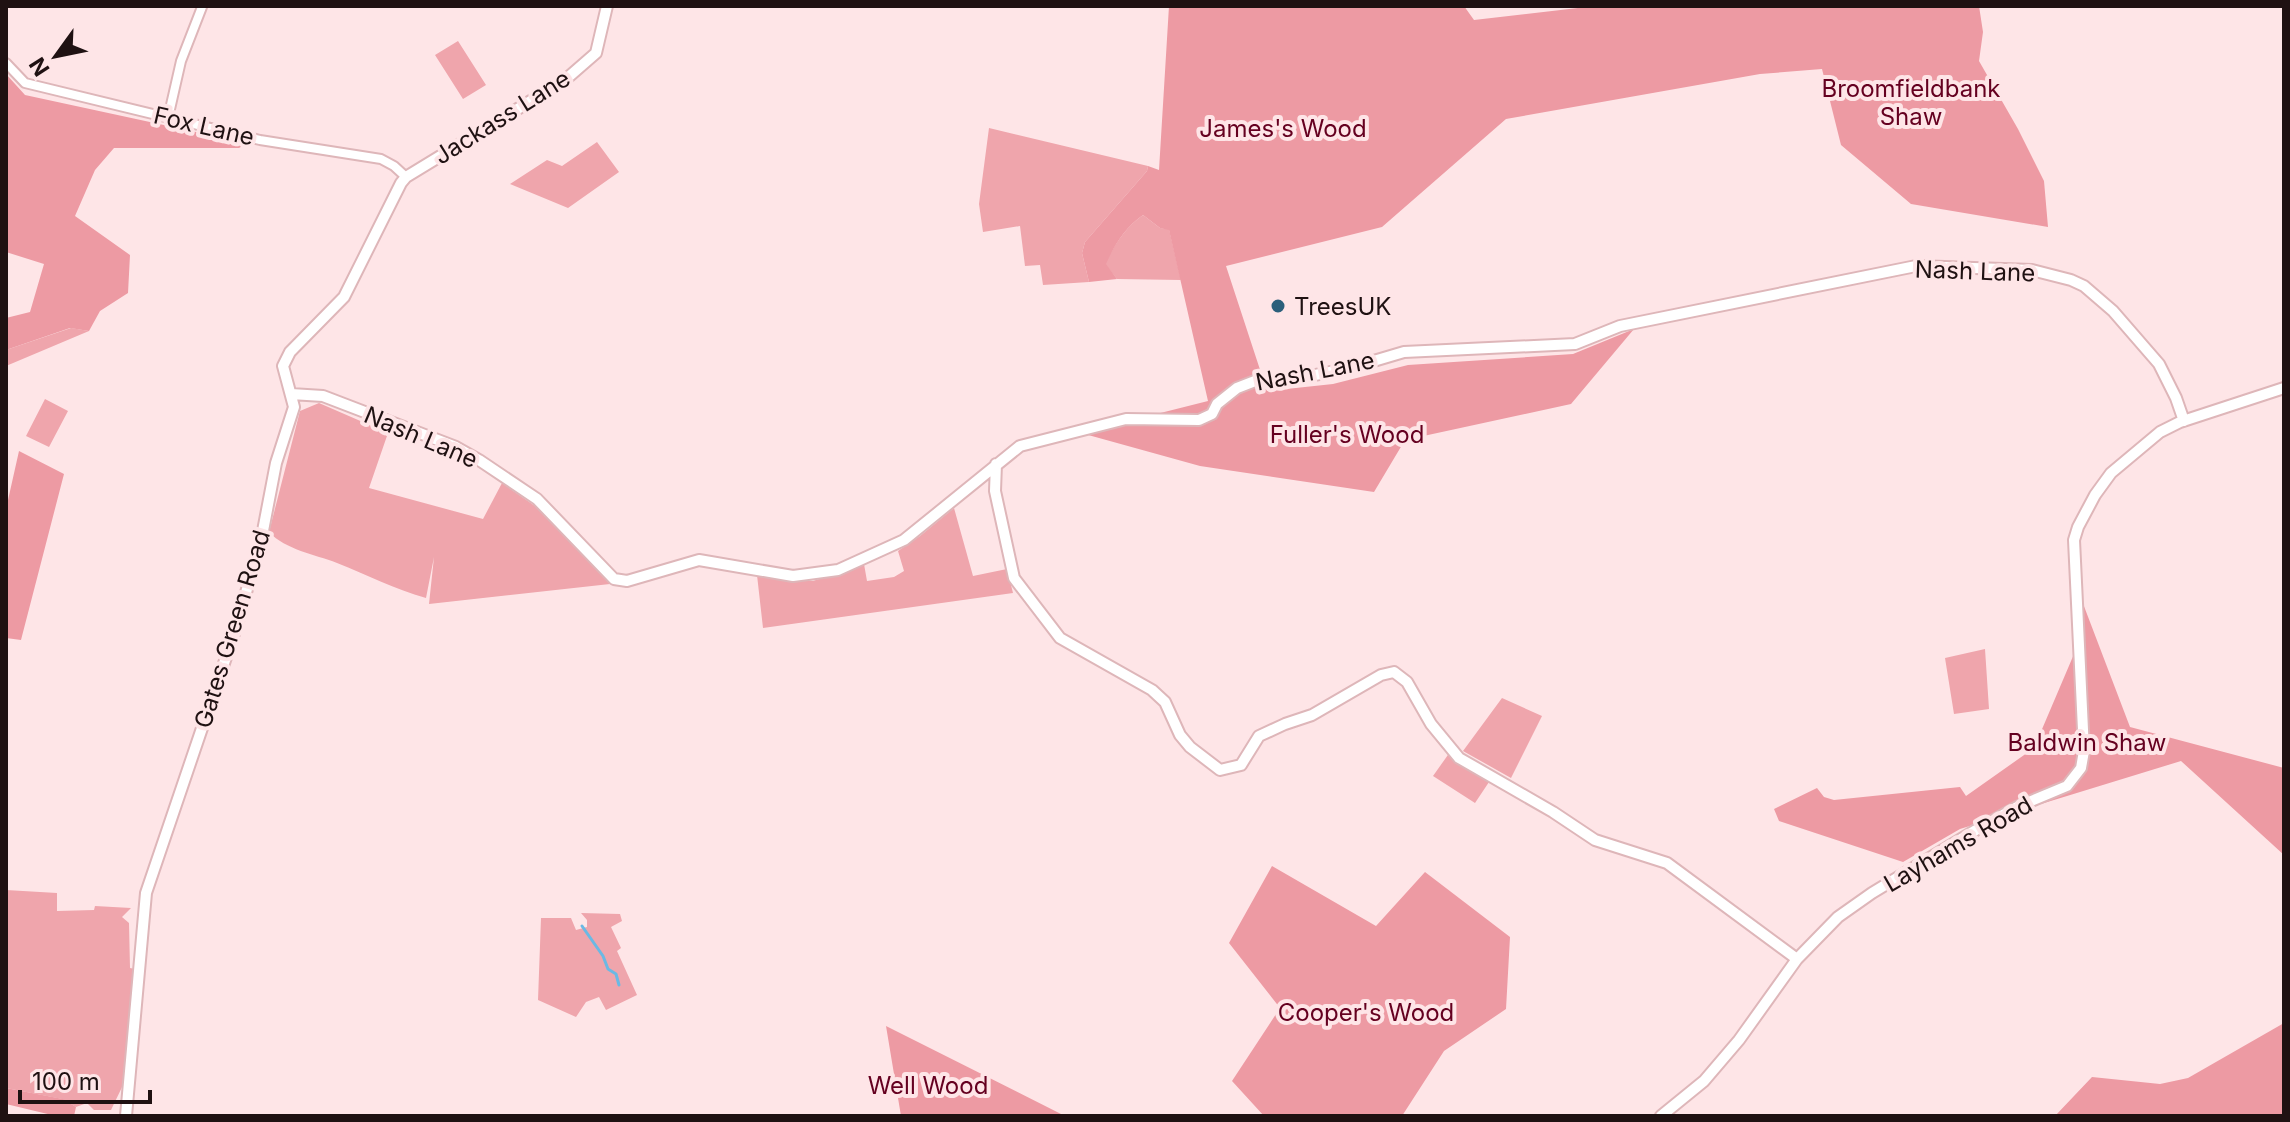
<svg xmlns="http://www.w3.org/2000/svg" width="2290" height="1122" font-family="Inter,sans-serif">
<rect width="100%" height="100%" fill="#fee5e7"/>
<path fill="#efa5ac" d="M458,41L486,85L463,99L435,55Z
M989,128L1148,166L1147,171L1085,242L1082,253L1089,282L1043,285L1040,265L1025,266L1020,226L983,232L979,204Z
M597,142L619,172L568,208L510,184L547,160L562,166Z
M1143,215L1160,228L1169,229L1181,280L1117,279L1105,264C1115,244 1125,228 1143,215Z
M71,328L89,331L6,366V350Z
M45,399L68,411L49,447L26,436Z
M319,403L388,433L369,488L483,519L502,483L535,506L610,584L429,604L434,557L426,598C395,589 367,575 337,563C314,554 286,550 269,532L300,411Z
M954,508L973,576L1007,569L1013,593L763,628L757,575L813,581L864,564L867,581L894,577L904,571L898,551L920,536Z
M1985,649L1989,709L1954,714L1945,658Z
M1502,698L1542,716L1511,778L1463,751Z
M1450,752L1491,779L1475,803L1433,776Z
M6,890L57,893V911L94,910L95,906L131,908L122,917L129,923L130,968L135,969L124,1083L111,1110H94L87,1103L76,1107L62,1099L6,1088Z
M581,913L620,914L622,921L611,927L621,948L617,951L637,995L606,1010L599,997L586,1002L576,1017L538,1000L541,918H571L576,930L587,927V920Z"/>
<path fill="#ed9aa3" d="M1169,6H1464L1474,20L1595,6H1979L1983,32L1979,61L2018,129L2044,181L2048,227L1911,204L1841,145L1822,69L1760,74L1506,119L1382,227L1226,266L1267,391L1333,384L1408,365L1573,354L1634,329L1571,404L1405,440L1374,492L1200,466L1081,433L1208,401L1169,230L1160,228L1143,215C1125,228 1115,244 1106,264L1117,279L1089,282L1082,253L1085,242L1147,171L1148,166L1159,170Z
M6,74L25,95L247,143L239,148H114L95,170L75,216L130,255L128,293L100,311L89,331L70,328L6,350V318L30,312L44,264L6,252Z
M19,451L64,474L21,640L6,638V509Z
M2074,580L2130,727L2284,768V855L2181,761L1960,829L1903,862L1779,821L1774,809L1817,788L1824,797L1834,800L1960,787L1966,796L2034,748L2077,647Z
M1272,866L1376,926L1425,872L1510,937L1506,1009L1444,1051L1402,1116H1264L1232,1081L1280,1008L1229,943Z
M2284,1023V1116H2055L2092,1077L2160,1084L2188,1078Z
M886,1026L1065,1116H901Z
M6,1088L63,1099L76,1107L74,1116H56L6,1104Z"/>
<g fill="none" stroke-linecap="round" stroke-linejoin="round">
<path stroke="#6bb9e4" stroke-width="3" d="M582,926L603,956L608,969L616,974L619,985"/>
<g stroke="#deb6b9" stroke-width="12">
<path id="minor" d="M6,63L25,83L260,140L381,159L394,166L406,177
M168,118L181,61L202,7"/>
</g>
<g stroke="#deb6b9" stroke-width="14">
<path id="tertiary" d="M291,394L323,396L456,447L479,460L537,499L614,579L627,581L699,560L793,576L838,570L904,540L1020,446L1126,419L1199,420L1212,414L1217,404L1237,388L1255,381L1300,378L1350,368L1404,352L1575,344L1620,326L1916,266L2032,270L2071,280L2084,286L2113,311L2159,364L2176,398L2184,421
M996,464L995,491L1014,578L1060,638L1152,690L1165,702L1180,735L1190,747L1220,770L1241,765L1259,736L1285,724L1312,715L1381,675L1394,672L1407,682L1431,724L1459,758L1553,812L1595,840L1667,863L1797,959
M126,1116L146,893L236,628L262,536L276,463L294,407L283,366L290,352L344,297L401,183L406,177L565,80L596,53L607,6
M1661,1116L1704,1081L1739,1040L1797,959L1838,917L1872,893L1976,830L2017,807L2067,786L2081,768L2084,751L2074,540L2078,527L2095,495L2111,473L2160,432L2180,422L2284,388"/>
</g>
<use href="#minor" stroke="#fff" stroke-width="8"/>
<use href="#tertiary" stroke="#fff" stroke-width="10"/>
</g>
<circle fill="#2b5f7b" stroke="#fee5e7" stroke-width="3" cx="1278" cy="306" r="8"/>
<g text-anchor="middle" dominant-baseline="central" stroke-width="8" stroke-linejoin="round" paint-order="stroke">
<g font-size="24" fill="#650020" stroke="#fee5e7">
<text x="1911" y="88">Broomfieldbank<tspan x="1911" dy="28">Shaw</tspan></text>
<text x="1283" y="128">James's Wood</text>
<text x="1347" y="434">Fuller's Wood</text>
<text x="2087" y="742">Baldwin Shaw</text>
<text x="1366" y="1012">Cooper's Wood</text>
<text x="928" y="1085">Well Wood</text>
</g>
<g font-size="24" fill="#1f1112" stroke="#fee5e7">
<text transform="translate(502 117) rotate(-32)">Jackass Lane</text>
<text transform="translate(204 126) rotate(13)">Fox Lane</text>
<text transform="translate(1975 271) rotate(2)">Nash Lane</text>
<text transform="translate(1315 371) rotate(-11)">Nash Lane</text>
<text transform="translate(421 437) rotate(23)">Nash Lane</text>
<text transform="translate(232 629) rotate(-73)">Gates Green Road</text>
<text transform="translate(1958 844) rotate(-30)">Layhams Road</text>
</g>
<g font-size="24" fill="#1f1112" stroke="#fee5e7" text-anchor="start">
<text x="1294" y="306">TreesUK</text>
</g>
</g>
<rect width="2290" height="1122" fill="none" stroke="#1f1112" stroke-width="16"/>
<g transform="translate(56 56) rotate(237)" stroke="#fee5e7" stroke-width="6" paint-order="stroke">
<path d="M0-6L14 30L0 20L-14 30Z" fill="#1f1112"/>
<text y="-12" font-size="22" font-weight="bold" text-anchor="middle" fill="#1f1112">N</text>
</g>
<path d="M20 1090v12h130v-12" fill="none" stroke="#1f1112" stroke-width="4"/>
<text x="32" y="1090" font-size="24" fill="#1f1112" stroke="#fee5e7" stroke-width="6" paint-order="stroke">100 m</text>
</svg>
